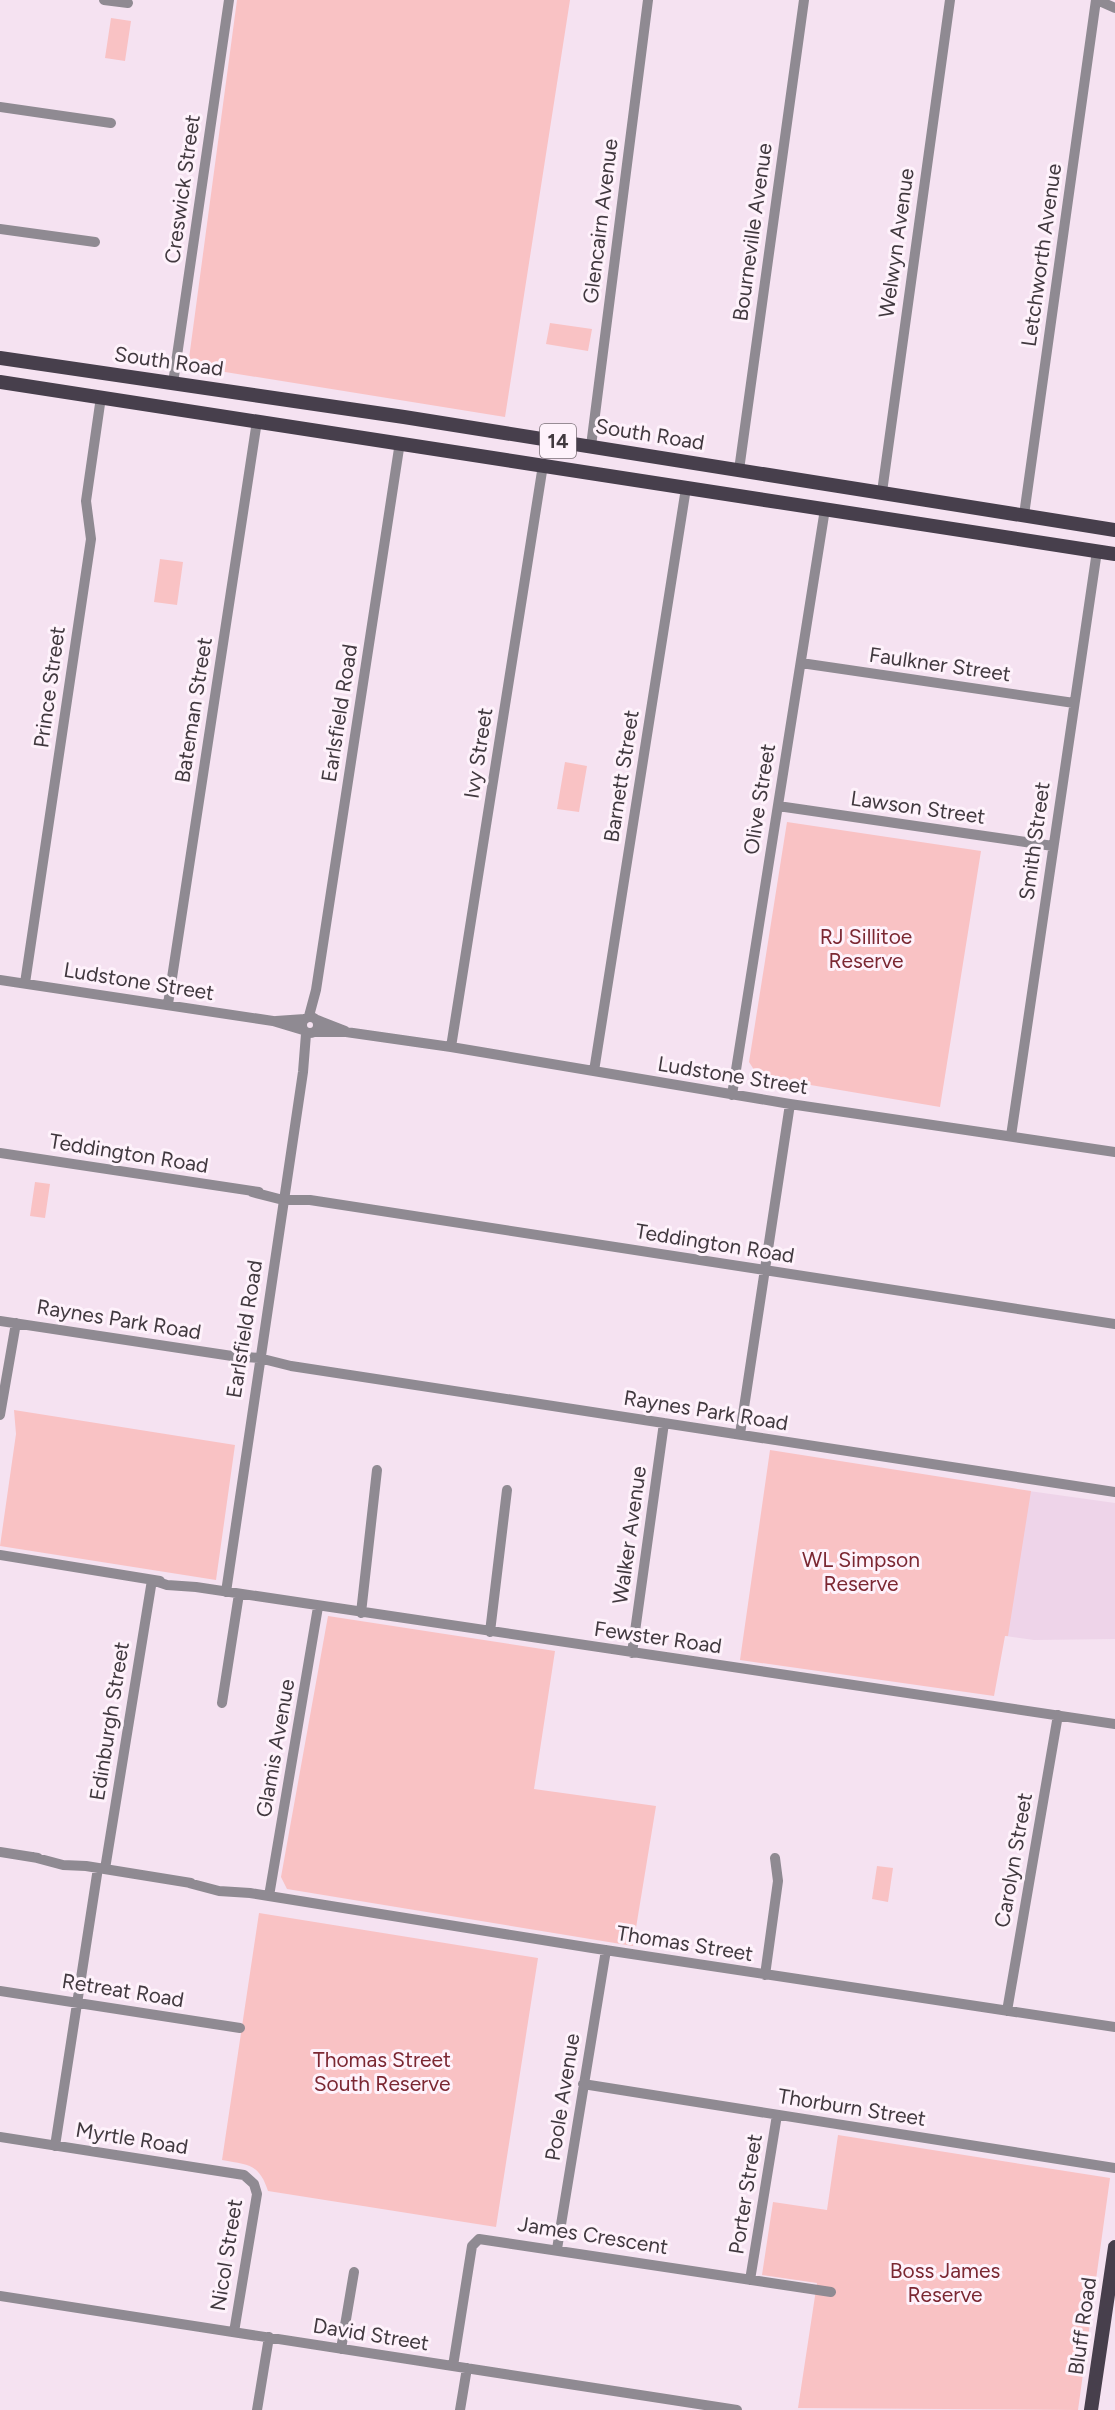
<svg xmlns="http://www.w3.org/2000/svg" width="1115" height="2410" font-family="Figtree,sans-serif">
<rect width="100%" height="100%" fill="#f5e2f1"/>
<path fill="#eed4e9" d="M1029,1491L1115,1503V1639L1034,1640L1005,1636Z"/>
<path fill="#f9c2c4" d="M237,0H570L505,417L188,366Z
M111,18L131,21L125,61L105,58Z
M550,323L592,329L588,351L546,344Z
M160,559L183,562L177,605L154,602Z
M565,762L587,766L579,812L557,809Z
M787,822L981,851L940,1107L758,1076L749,1062Z
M35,1182L50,1184L45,1218L30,1216Z
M14,1410L235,1445L216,1580L0,1546L16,1434Z
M770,1450L1031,1491L1008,1636H1005L994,1696L740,1660Z
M328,1616L555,1651L534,1789L656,1806L633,1946L287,1889L281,1877Z
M877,1866L893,1868L888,1902L872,1899Z
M259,1913L538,1958L496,2227L268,2191C259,2163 248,2165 222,2160Z
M838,2135L1110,2178L1078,2410L798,2408L817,2283L762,2275L773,2202L827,2210Z"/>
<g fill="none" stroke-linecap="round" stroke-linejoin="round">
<path stroke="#8f8a92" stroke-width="10" d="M104,0L128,3
M1097,0L1115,8
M0,107L111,123
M0,229L95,242
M173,383L229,0
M591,446L648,0
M739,470L804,0
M882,492L950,0
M1024,515L1096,0
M801,663L1074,703
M778,806L1053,846
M0,980L273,1021L303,1030
M25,983L91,539L86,501L101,397
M168,1004L257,421
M309,1016L316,990L400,442
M302 1025a8 8 0 1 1 16 0a8 8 0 1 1-16 0Z
M317,1020L345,1031
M276,1021L305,1019
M315,1032H346L451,1047L790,1104L1115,1152
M451,1047L543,465
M594,1071L686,488
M732,1095L825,509
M1011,1136L1097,551
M0,1153L259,1192
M252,1192L283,1200H310L1115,1324
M0,1321L232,1356L259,1358L291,1366L1115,1492
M0,1415L16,1323
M740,1434L790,1104
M0,1555L160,1581
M152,1580L167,1585L196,1587L1115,1724
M226,1592L303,1072L306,1034
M361,1613L377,1470
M490,1632L507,1490
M632,1653L664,1423
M222,1703L239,1594
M0,1852L38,1858
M33,1857L63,1865L86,1866L191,1883
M105,1869L152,1580
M185,1882L219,1891L250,1893L592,1948L1115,2027
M269,1896L318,1607
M765,1975L778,1881L775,1858
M0,1991L240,2028
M1007,2011L1058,1715
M583,2084L1115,2168
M0,2137L244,2175L254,2184L257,2194L234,2332
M55,2146L98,1868
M557,2249L606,1950
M750,2280L777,2115
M0,2296L737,2410
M341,2349L354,2272
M453,2366L472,2246L479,2239L831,2292
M257,2410L269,2337
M460,2410L467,2368"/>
<path stroke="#473f4c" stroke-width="14" d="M0,358L404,417L1115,530
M0,382L1115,554
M1091,2410L1115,2247"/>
</g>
<g text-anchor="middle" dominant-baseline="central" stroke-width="6" stroke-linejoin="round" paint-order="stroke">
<rect fill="#fef2fb" stroke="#7a7077" stroke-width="1.5" x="540" y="424" width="36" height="34" rx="4.5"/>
<g font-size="20" font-weight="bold" fill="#41393f">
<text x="558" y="441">14</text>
</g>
<g font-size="21" fill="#41393f" stroke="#fef2fb">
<text transform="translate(182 189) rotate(-82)">Creswick Street</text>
<text transform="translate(600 221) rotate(-83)">Glencairn Avenue</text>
<text transform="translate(752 232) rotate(-82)">Bourneville Avenue</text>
<text transform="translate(896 243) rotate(-82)">Welwyn Avenue</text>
<text transform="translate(1041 255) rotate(-82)">Letchworth Avenue</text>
<text transform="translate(169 361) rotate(8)">South Road</text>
<text transform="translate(650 434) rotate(9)">South Road</text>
<text transform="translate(940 664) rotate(8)">Faulkner Street</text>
<text transform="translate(49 687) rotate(-82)">Prince Street</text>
<text transform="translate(193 710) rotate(-81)">Bateman Street</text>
<text transform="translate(339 713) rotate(-81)">Earlsfield Road</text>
<text transform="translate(478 753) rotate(-81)">Ivy Street</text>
<text transform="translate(621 776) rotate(-81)">Barnett Street</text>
<text transform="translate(759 799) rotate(-81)">Olive Street</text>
<text transform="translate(918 807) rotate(8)">Lawson Street</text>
<text transform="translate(1034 841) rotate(-82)">Smith Street</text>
<text transform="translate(139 981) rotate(9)">Ludstone Street</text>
<text transform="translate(733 1075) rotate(9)">Ludstone Street</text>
<text transform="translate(129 1153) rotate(9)">Teddington Road</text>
<text transform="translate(715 1243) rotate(9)">Teddington Road</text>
<text transform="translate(119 1319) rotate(9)">Raynes Park Road</text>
<text transform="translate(244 1329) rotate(-81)">Earlsfield Road</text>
<text transform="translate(706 1410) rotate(9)">Raynes Park Road</text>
<text transform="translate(629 1535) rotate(-82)">Walker Avenue</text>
<text transform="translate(658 1637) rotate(8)">Fewster Road</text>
<text transform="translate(109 1721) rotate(-81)">Edinburgh Street</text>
<text transform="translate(275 1748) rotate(-80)">Glamis Avenue</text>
<text transform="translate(1013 1860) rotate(-80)">Carolyn Street</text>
<text transform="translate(685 1943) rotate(9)">Thomas Street</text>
<text transform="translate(123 1990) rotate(9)">Retreat Road</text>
<text transform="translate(562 2097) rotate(-81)">Poole Avenue</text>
<text transform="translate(852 2107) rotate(9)">Thorburn Street</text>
<text transform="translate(132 2138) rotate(9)">Myrtle Road</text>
<text transform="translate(745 2194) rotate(-81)">Porter Street</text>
<text transform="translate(593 2235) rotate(9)">James Crescent</text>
<text transform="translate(226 2255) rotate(-81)">Nicol Street</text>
<text transform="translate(1082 2326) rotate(-82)">Bluff Road</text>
<text transform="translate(371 2334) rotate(9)">David Street</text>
</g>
<g font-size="21" fill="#7b2732" stroke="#fef2fb">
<text x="866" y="936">RJ Sillitoe<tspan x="866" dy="24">Reserve</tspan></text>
<text x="861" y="1559">WL Simpson<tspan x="861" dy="24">Reserve</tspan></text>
<text x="382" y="2059">Thomas Street<tspan x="382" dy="24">South Reserve</tspan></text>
<text x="945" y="2270">Boss James<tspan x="945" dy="24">Reserve</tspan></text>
</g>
</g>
</svg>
